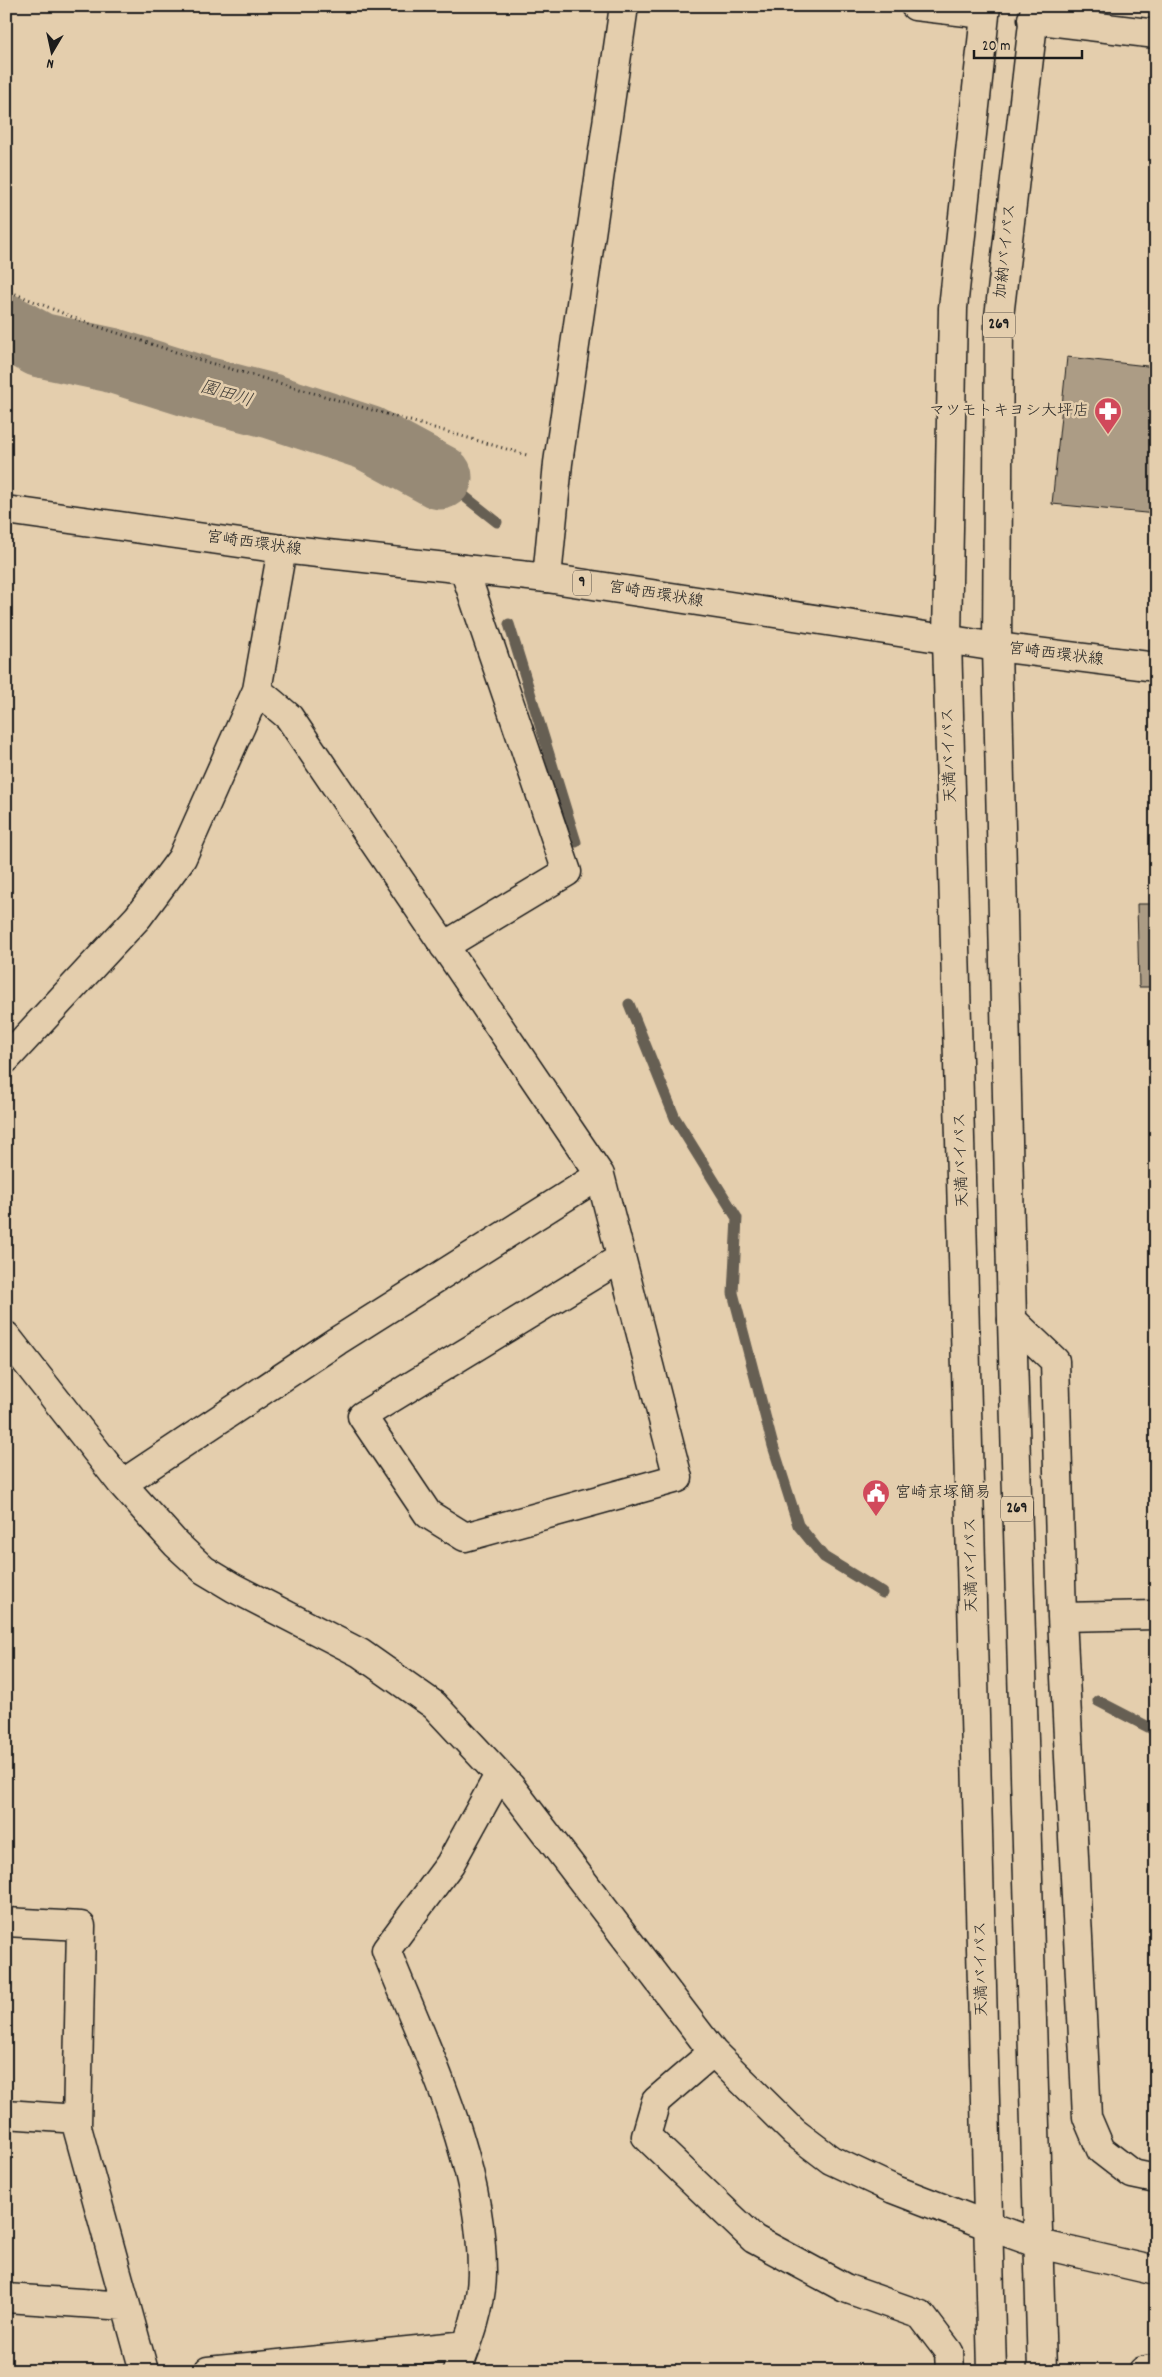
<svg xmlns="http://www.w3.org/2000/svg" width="1162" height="2377" font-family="Dekko,'Klee One',sans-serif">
<rect width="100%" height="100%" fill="#e4cead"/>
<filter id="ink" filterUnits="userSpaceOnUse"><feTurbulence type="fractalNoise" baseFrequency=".02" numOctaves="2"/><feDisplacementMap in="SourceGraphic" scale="10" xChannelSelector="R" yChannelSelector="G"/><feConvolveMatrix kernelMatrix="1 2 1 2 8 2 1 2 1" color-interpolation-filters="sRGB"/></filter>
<g filter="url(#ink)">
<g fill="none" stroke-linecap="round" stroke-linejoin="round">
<path stroke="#665e52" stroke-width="11" d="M440,477L497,522
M509,624L576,842
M629,1004L675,1118L737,1218L733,1293L773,1446L798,1525L824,1557L883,1593
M1098,1701L1156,1731"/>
<path stroke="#978a76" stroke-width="65" d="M6,326L40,345L111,360L197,387L271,406L368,438L440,477"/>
</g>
<path fill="#ac9c85" stroke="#1c1c1c" d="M1067,357L1156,367V514L1052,504Z
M1137,904H1156V987H1139Z"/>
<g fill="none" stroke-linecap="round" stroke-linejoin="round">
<g stroke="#1c1c1c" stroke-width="31">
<path id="minor" d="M915,6L984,14
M1032,19L1156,34
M547,578L558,463L624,6
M444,946L567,872L464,569
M6,1059L138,917L182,858L257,690L282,549
M600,1175L678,1478L465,1537L428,1514L362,1416L621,1258
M1012,1320L1055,1361L1062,1617L1087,2117L1101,2150L1132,2174L1156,2179
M6,1336L122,1484L176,1544L204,1570L234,1588L360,1653L434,1705L510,1786L713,2052L794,2132L831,2160L893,2189L989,2226L1039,2244L1156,2271
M122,1484L337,1341L600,1175L289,717L257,690
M1062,1617L1156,1615
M6,1922L81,1926L77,2127L144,2371
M713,2052L656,2101L646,2136L754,2239L845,2288L921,2315L949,2352L950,2371
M6,2114L77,2119
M6,2298L126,2306
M208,2371L467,2345
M457,2371C469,2340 482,2306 482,2272C482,2159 427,2053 386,1950L450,1864L499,1775
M1143,2371L1156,2368"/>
</g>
<g stroke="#1c1c1c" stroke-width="31">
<path id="major" d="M6,510L282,549L547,578L997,647L1156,667"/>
</g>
<g stroke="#1c1c1c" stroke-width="31">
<path id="highway" d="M986,6L953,308L947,638L992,2371
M1035,6L999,317L997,647L1012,1320L1042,2371"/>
</g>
<path stroke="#1c1c1c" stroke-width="3" stroke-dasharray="1 4" stroke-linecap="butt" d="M6,290L87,323L200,360L527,455"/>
<use href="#minor" stroke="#e4cead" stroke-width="28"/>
<use href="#major" stroke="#e4cead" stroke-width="28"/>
<use href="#highway" stroke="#e4cead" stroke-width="28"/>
</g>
</g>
<defs>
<g id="pharmacy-pin" transform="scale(1.4375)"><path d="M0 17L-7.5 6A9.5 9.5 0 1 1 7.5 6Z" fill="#d1495b" stroke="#e4cead"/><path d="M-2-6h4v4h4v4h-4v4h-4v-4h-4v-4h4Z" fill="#fff"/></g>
<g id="civic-pin" transform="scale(1.4375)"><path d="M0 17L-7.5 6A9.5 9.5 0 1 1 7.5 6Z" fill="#d1495b" stroke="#e4cead"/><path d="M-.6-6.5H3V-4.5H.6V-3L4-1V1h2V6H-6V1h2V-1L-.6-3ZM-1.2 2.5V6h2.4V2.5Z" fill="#fff"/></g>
</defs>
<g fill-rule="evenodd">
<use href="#pharmacy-pin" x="1108" y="411"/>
<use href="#civic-pin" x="876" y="1493"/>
</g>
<g text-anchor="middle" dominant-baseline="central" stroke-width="5" stroke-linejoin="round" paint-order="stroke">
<g fill="#e4cead" stroke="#585148" stroke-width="1">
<rect x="983" y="312.5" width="32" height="25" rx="4"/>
<rect x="573" y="570.5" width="18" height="25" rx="4"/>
<rect x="1001" y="1496.5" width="32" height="25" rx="4"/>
</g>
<g font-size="15" font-weight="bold" fill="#1c1c1c">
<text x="999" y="325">269</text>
<text x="582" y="583">9</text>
<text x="1017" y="1509">269</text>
</g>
<g font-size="16" fill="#1c1c1c" stroke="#e4cead">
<text transform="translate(1006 251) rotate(-84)">加納バイパス</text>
<text transform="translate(254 544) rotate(8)">宮崎西環状線</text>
<text transform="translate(656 595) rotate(9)">宮崎西環状線</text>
<text transform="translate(1056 655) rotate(7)">宮崎西環状線</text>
<text transform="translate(950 755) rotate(-92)">天満バイパス</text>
<text transform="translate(962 1160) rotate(-92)">天満バイパス</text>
<text transform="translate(972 1565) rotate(-91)">天満バイパス</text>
<text transform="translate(982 1969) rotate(-91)">天満バイパス</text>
</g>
<g font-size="16" fill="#1c1c1c" stroke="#e4cead" text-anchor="end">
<text x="1089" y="411">マツモトキヨシ大坪店</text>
<text x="895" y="1493" text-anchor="start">宮崎京塚簡易</text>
</g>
<g font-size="18" font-style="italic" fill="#413d37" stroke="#e4cead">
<text transform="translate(226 395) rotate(17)">園田川</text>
</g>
</g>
<rect width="1162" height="2377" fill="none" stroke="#e4cead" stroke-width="25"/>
<rect x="12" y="12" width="1137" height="2352" fill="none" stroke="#1c1c1c" stroke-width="2" filter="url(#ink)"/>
<g transform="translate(52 52) rotate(189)" stroke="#e4cead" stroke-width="4" paint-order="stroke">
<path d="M0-4L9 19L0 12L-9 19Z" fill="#1c1c1c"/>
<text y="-8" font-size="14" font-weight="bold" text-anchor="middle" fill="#1c1c1c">N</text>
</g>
<path d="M974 50v8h108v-8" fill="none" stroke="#1c1c1c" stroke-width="2.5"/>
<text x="982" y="50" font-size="15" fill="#1c1c1c" stroke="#e4cead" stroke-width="4" paint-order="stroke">20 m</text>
</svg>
